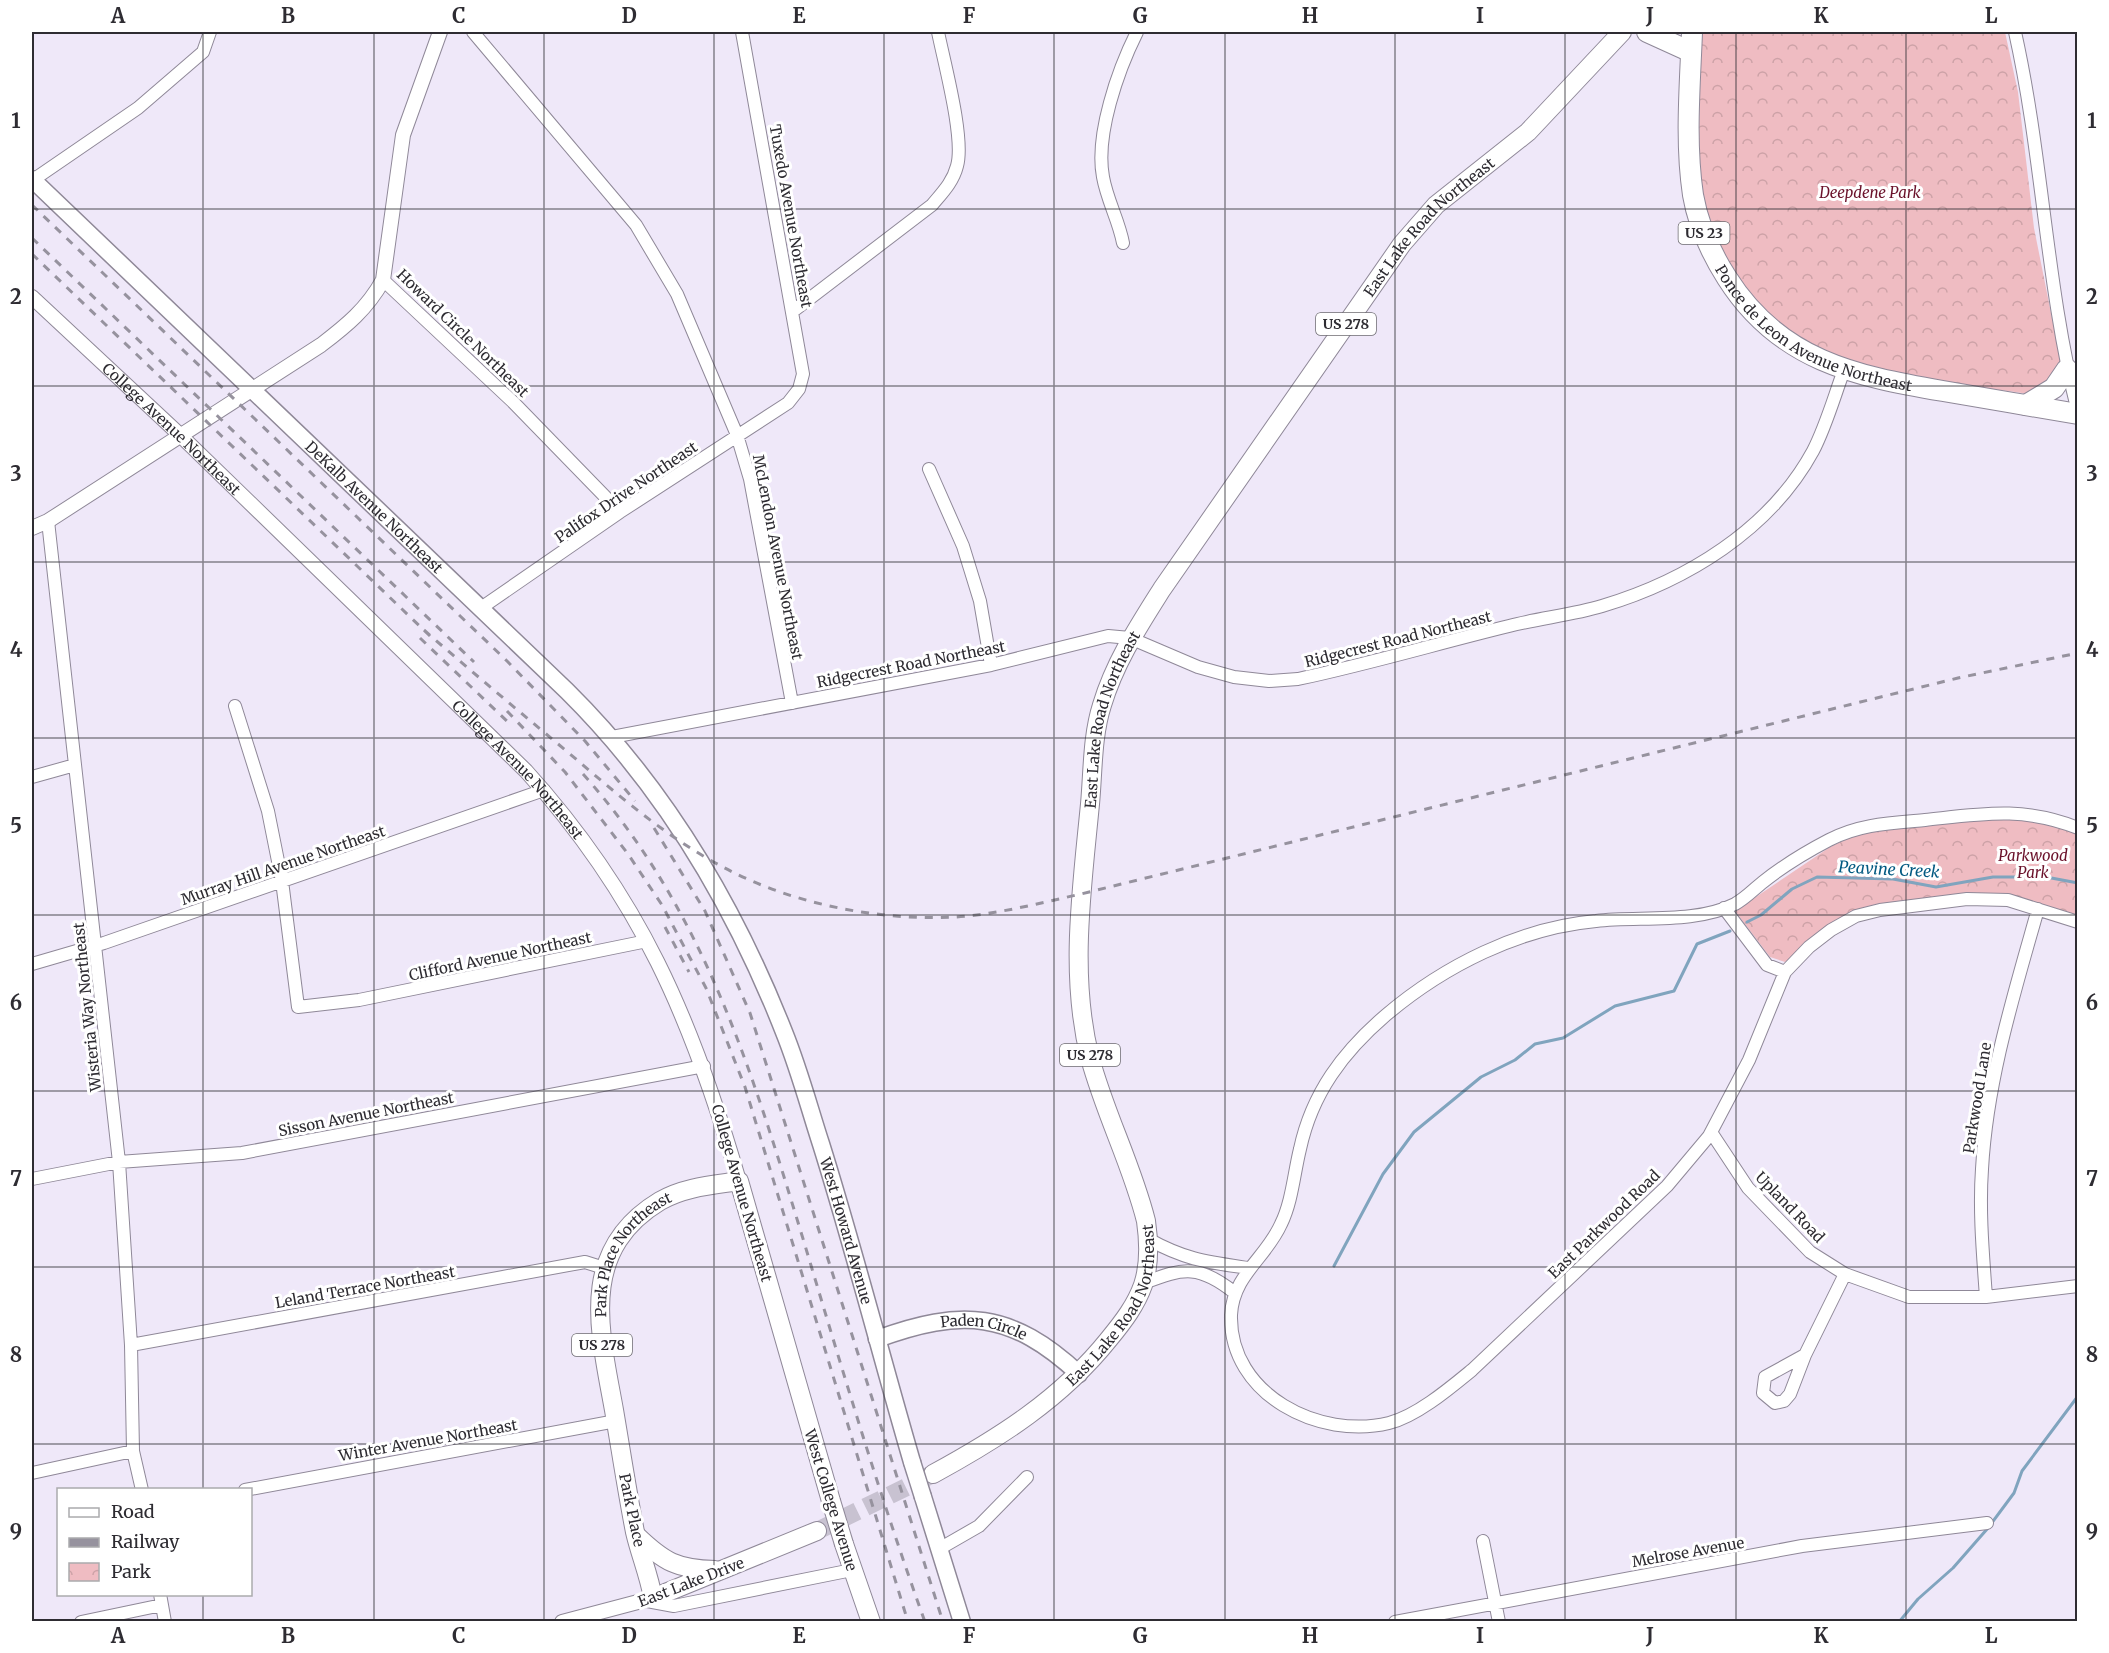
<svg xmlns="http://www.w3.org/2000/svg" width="2109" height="1653" font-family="Merriweather,serif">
<defs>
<pattern id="park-crowns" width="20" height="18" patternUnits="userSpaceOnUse" patternTransform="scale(1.5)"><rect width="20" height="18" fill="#efbcc2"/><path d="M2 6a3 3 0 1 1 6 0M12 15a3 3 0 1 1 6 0" fill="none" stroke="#cda2a7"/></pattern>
</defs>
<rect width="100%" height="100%" fill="#efe8f9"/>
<path fill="url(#park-crowns)" d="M1702,32H2005L2018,92L2034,228L2062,368L2059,377L2030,394C1919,378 1787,376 1728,263C1716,241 1705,216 1702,191C1696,138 1701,84 1702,32Z
M1982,818L2041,819L2077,834V922L2038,909L1964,901L1856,912L1785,962L1770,957L1735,911L1830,847L1857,834Z"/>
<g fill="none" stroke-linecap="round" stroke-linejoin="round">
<path stroke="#80a4be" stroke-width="3" d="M1747,922L1761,915L1792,889L1817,877L1893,879L1936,887L1993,877H2046L2078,883
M1334,1266L1383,1174L1414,1132L1481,1077L1515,1060L1535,1044L1563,1038L1615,1006L1674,991L1697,944L1730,931
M1899,1622L1918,1599L1953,1568L1988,1528L2014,1493L2022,1471L2078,1396"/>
<path stroke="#c8c2d1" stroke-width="18" stroke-dasharray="18 9" stroke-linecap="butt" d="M817,1531L931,1475"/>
<g stroke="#8f8898" stroke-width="14">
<path id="minor" d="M473,32L636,225L677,294L737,435L750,479L792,703
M2015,32C2043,157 2046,287 2078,412
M33,180L138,108L203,52L210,32
M1123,243C1119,221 1107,200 1103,177C1095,135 1118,70 1137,32
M383,280L513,402L620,512
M792,312L932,205C942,193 953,182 957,166C965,139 944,62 938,32
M929,469L963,546L980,601L991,665
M48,521L119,1162L131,1345L133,1451L142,1490
M481,608L620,512L788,403L799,389L803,374L742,32
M235,706L268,811L282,881L298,1007L359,1000L647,941
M612,737L991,665L1108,636L1130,638L1198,667L1234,677L1269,681L1298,679C1369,664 1439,643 1509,626C1540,618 1572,615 1602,606C1686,581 1770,530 1813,451C1826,426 1834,397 1844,370
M32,777L75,765
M2078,828C2023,806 1981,814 1925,820C1891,823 1859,824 1829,840C1806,852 1783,866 1763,882C1754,889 1746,898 1735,904C1695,924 1640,916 1596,921C1519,928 1444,966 1386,1015C1343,1052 1312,1093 1300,1149C1294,1173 1292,1202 1281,1224C1266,1258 1233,1275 1231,1315C1229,1395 1320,1440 1389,1423C1417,1416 1450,1388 1472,1370L1667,1186L1709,1136L1749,1060L1785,972L1809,947L1831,930L1856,916L1880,910L1967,899L2008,900L2078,922
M1724,908L1767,965L1785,972
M32,964L104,943L544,790
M1711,1132L1748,1188L1810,1252L1845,1274L1909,1297H1986L2078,1286
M32,1179L119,1162L242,1153L704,1066
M1148,1239C1186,1260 1207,1262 1248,1268
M1144,1283C1184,1267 1200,1265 1235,1293
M1986,1297C1983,1255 1979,1211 1982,1169C1987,1080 2014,994 2038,909
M131,1345L585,1262L604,1268
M1805,1355L1765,1377L1763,1393L1775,1403L1784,1401L1790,1394L1805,1355L1845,1274
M32,1473L133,1451
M245,1490L616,1421
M1483,1541L1499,1622
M939,1549L979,1526L1027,1477
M160,1594L165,1622
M647,1601L674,1606L852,1570
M81,1622L162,1605
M1395,1622L1802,1546L1987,1523"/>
</g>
<g stroke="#8f8898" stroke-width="16">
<g id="tertiary">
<path id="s1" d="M32,297L180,435L526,771C640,897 692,1019 739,1181"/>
<path d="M32,528L48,521L321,345C346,326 367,309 383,280L403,135L440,32"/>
<path d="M562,1622L653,1598"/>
</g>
</g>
<g stroke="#8f8898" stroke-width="19">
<g id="secondary">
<path id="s2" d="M32,179L567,691C664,787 734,905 784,1032C799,1069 809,1107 821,1144C854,1249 881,1356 912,1462"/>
<path id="s3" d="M877,1339C962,1308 1011,1311 1079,1374"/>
<path d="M923,1497L962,1622"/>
</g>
</g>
<g stroke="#8f8898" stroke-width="20">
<g id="primary">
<path id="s4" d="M933,1474C999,1438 1061,1399 1109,1339C1123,1322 1136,1305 1143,1285C1150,1264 1149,1242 1146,1221C1132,1165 1105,1114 1090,1058C1069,975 1082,888 1090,804C1093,772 1092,736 1102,705C1115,662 1138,627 1162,589L1402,244L1436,205L1528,132L1622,32"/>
<path id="s5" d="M817,1531L653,1598C649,1575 640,1554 635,1532C627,1491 621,1451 614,1410C600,1332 577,1251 660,1201C684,1187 713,1185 739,1181L831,1501"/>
<path d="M637,1536C664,1562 677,1569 715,1570"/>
<path d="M844,1544L871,1622"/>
</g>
</g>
<g stroke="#8f8898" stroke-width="22">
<g id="trunk">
<path d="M1647,32L1691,52"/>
<path id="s6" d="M1692,32C1690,85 1685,142 1693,195C1698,224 1711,253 1727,278C1779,360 1854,376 1943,391C1988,399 2033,406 2078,414"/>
<path d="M2026,405L2054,388L2067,369"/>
</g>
</g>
<use href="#minor" stroke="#fff" stroke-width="12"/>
<use href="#tertiary" stroke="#fff" stroke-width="14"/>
<use href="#secondary" stroke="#fff" stroke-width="16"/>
<use href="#primary" stroke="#fff" stroke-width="18"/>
<use href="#trunk" stroke="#fff" stroke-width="20"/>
<path stroke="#96929e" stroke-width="3" stroke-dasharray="8 8" stroke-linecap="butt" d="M32,205L507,661L585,741L635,801
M32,238L474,662
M32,254L430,636
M424,630C472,672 521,713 570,754C618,795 666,837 723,867C791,904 879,921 956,917C999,914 1040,903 1081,894L1958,678L2078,653
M420,638L511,725
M507,711L565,772L628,854L662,905L706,988L745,1087L908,1622
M583,774C705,910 752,1072 804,1242C842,1369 880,1497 925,1622
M654,828L705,911L750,1013L943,1622
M665,927L689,972"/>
<g stroke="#8f8898" stroke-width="19" stroke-linecap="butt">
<path id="secondary-bridge" d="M912,1462L923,1497"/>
</g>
<g stroke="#8f8898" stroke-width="20" stroke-linecap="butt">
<path id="primary-bridge" d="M831,1501L844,1544"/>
</g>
<use href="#secondary-bridge" stroke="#fff" stroke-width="16"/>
<use href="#primary-bridge" stroke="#fff" stroke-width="18"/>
</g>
<path fill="none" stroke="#2e2c32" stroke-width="1.5" stroke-opacity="0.55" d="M203,32V1490M374,32V1622M544,32V1622M714,32V1622M884,32V1622M1054,32V1622M1225,32V1622M1395,32V1622M1565,32V1622M1736,32V1622M1906,32V1622M32,209H2078M32,386H2078M32,562H2078M32,738H2078M32,915H2078M32,1091H2078M32,1267H2078M32,1444H2078M203,1594V1622"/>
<g text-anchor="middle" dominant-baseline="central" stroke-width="6" stroke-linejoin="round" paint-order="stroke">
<g fill="#fff" stroke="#6d6b70" stroke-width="1.5">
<rect x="1678.5" y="222" width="51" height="22" rx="4.5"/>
<rect x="1316" y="313" width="60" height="22" rx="4.5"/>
<rect x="1060" y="1044" width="60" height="22" rx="4.5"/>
<rect x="572" y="1334" width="60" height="22" rx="4.5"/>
</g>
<g font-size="14" font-weight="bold" fill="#2e2c32">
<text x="1704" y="233">US 23</text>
<text x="1346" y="324">US 278</text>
<text x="1090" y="1055">US 278</text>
<text x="602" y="1345">US 278</text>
</g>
<g font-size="15" font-style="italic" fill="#6b122b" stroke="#fff">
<text x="1870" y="192">Deepdene Park</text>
<text x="2033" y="855">Parkwood<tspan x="2033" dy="17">Park</tspan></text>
</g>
<g font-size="15" fill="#2e2c32" stroke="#fff">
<text transform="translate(791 216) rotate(80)">Tuxedo Avenue Northeast</text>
<text stroke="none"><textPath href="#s4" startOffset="1462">East Lake Road Northeast</textPath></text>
<text stroke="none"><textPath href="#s6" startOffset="357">Ponce de Leon Avenue Northeast</textPath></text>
<text transform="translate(463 333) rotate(44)">Howard Circle Northeast</text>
<text stroke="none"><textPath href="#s1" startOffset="192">College Avenue Northeast</textPath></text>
<text transform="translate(626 492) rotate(-34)">Palifox Drive Northeast</text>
<text stroke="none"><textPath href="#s2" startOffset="474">DeKalb Avenue Northeast</textPath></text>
<text transform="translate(778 557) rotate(79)">McLendon Avenue Northeast</text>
<text transform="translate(1398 639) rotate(-14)">Ridgecrest Road Northeast</text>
<text transform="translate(911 664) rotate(-11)">Ridgecrest Road Northeast</text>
<text stroke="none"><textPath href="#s4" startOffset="868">East Lake Road Northeast</textPath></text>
<text stroke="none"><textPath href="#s1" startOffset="678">College Avenue Northeast</textPath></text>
<text transform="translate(283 865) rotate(-19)">Murray Hill Avenue Northeast</text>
<text transform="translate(500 956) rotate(-12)">Clifford Avenue Northeast</text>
<text transform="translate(87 1007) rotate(-96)">Wisteria Way Northeast</text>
<text transform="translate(1977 1098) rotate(-81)">Parkwood Lane</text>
<text transform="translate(366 1114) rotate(-11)">Sisson Avenue Northeast</text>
<text transform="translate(742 1193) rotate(74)">College Avenue Northeast</text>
<text transform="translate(1790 1207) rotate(46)">Upland Road</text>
<text transform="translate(1604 1224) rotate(-44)">East Parkwood Road</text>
<text stroke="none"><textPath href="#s2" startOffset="1356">West Howard Avenue</textPath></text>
<text stroke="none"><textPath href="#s5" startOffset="538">Park Place Northeast</textPath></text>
<text transform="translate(365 1287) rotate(-10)">Leland Terrace Northeast</text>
<text stroke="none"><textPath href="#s4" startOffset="256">East Lake Road Northeast</textPath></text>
<text stroke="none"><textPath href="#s3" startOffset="110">Paden Circle</textPath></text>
<text transform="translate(428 1440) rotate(-10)">Winter Avenue Northeast</text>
<text transform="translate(831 1500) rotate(73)">West College Avenue</text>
<text transform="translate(632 1510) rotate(78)">Park Place</text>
<text transform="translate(1688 1552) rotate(-10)">Melrose Avenue</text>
<text transform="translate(691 1582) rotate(-21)">East Lake Drive</text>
</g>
<g font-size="16" font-style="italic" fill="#035a82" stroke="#fff">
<text transform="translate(1889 869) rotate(3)">Peavine Creek</text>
</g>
</g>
<rect width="2109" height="1653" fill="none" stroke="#ffffff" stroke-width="66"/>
<rect x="57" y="1488" width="195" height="108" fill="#ffffff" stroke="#ababad" stroke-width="1.5"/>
<rect x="69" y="1508" width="30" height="9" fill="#ffffff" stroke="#ababad" stroke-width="1.5"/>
<text x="111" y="1518" font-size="18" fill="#2e2c32">Road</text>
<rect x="69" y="1538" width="30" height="9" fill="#96929e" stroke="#ababad" stroke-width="1.5"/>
<text x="111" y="1548" font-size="18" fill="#2e2c32">Railway</text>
<rect x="69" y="1563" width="30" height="18" fill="url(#park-crowns)" stroke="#ababad" stroke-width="1.5"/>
<text x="111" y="1578" font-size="18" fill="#2e2c32">Park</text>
<rect x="33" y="33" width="2043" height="1587" fill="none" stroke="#2e2c32" stroke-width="2"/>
<g font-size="20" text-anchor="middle" font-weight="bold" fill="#2e2c32">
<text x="118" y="23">A</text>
<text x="288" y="23">B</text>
<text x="459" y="23">C</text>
<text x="629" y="23">D</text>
<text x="799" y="23">E</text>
<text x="969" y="23">F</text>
<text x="1140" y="23">G</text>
<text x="1310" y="23">H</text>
<text x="1480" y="23">I</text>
<text x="1650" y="23">J</text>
<text x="1821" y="23">K</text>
<text x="1991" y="23">L</text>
<text x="16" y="128">1</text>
<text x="2092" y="128">1</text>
<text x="16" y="304">2</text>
<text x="2092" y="304">2</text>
<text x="16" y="481">3</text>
<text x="2092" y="481">3</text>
<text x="16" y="657">4</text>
<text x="2092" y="657">4</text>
<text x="16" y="833">5</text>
<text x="2092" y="833">5</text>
<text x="16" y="1010">6</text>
<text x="2092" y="1010">6</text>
<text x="16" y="1186">7</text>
<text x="2092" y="1186">7</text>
<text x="16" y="1362">8</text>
<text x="2092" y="1362">8</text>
<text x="16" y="1539">9</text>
<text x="2092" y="1539">9</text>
<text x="118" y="1643">A</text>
<text x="288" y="1643">B</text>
<text x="459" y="1643">C</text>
<text x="629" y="1643">D</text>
<text x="799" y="1643">E</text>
<text x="969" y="1643">F</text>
<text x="1140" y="1643">G</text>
<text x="1310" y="1643">H</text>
<text x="1480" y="1643">I</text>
<text x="1650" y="1643">J</text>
<text x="1821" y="1643">K</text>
<text x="1991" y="1643">L</text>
</g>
</svg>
